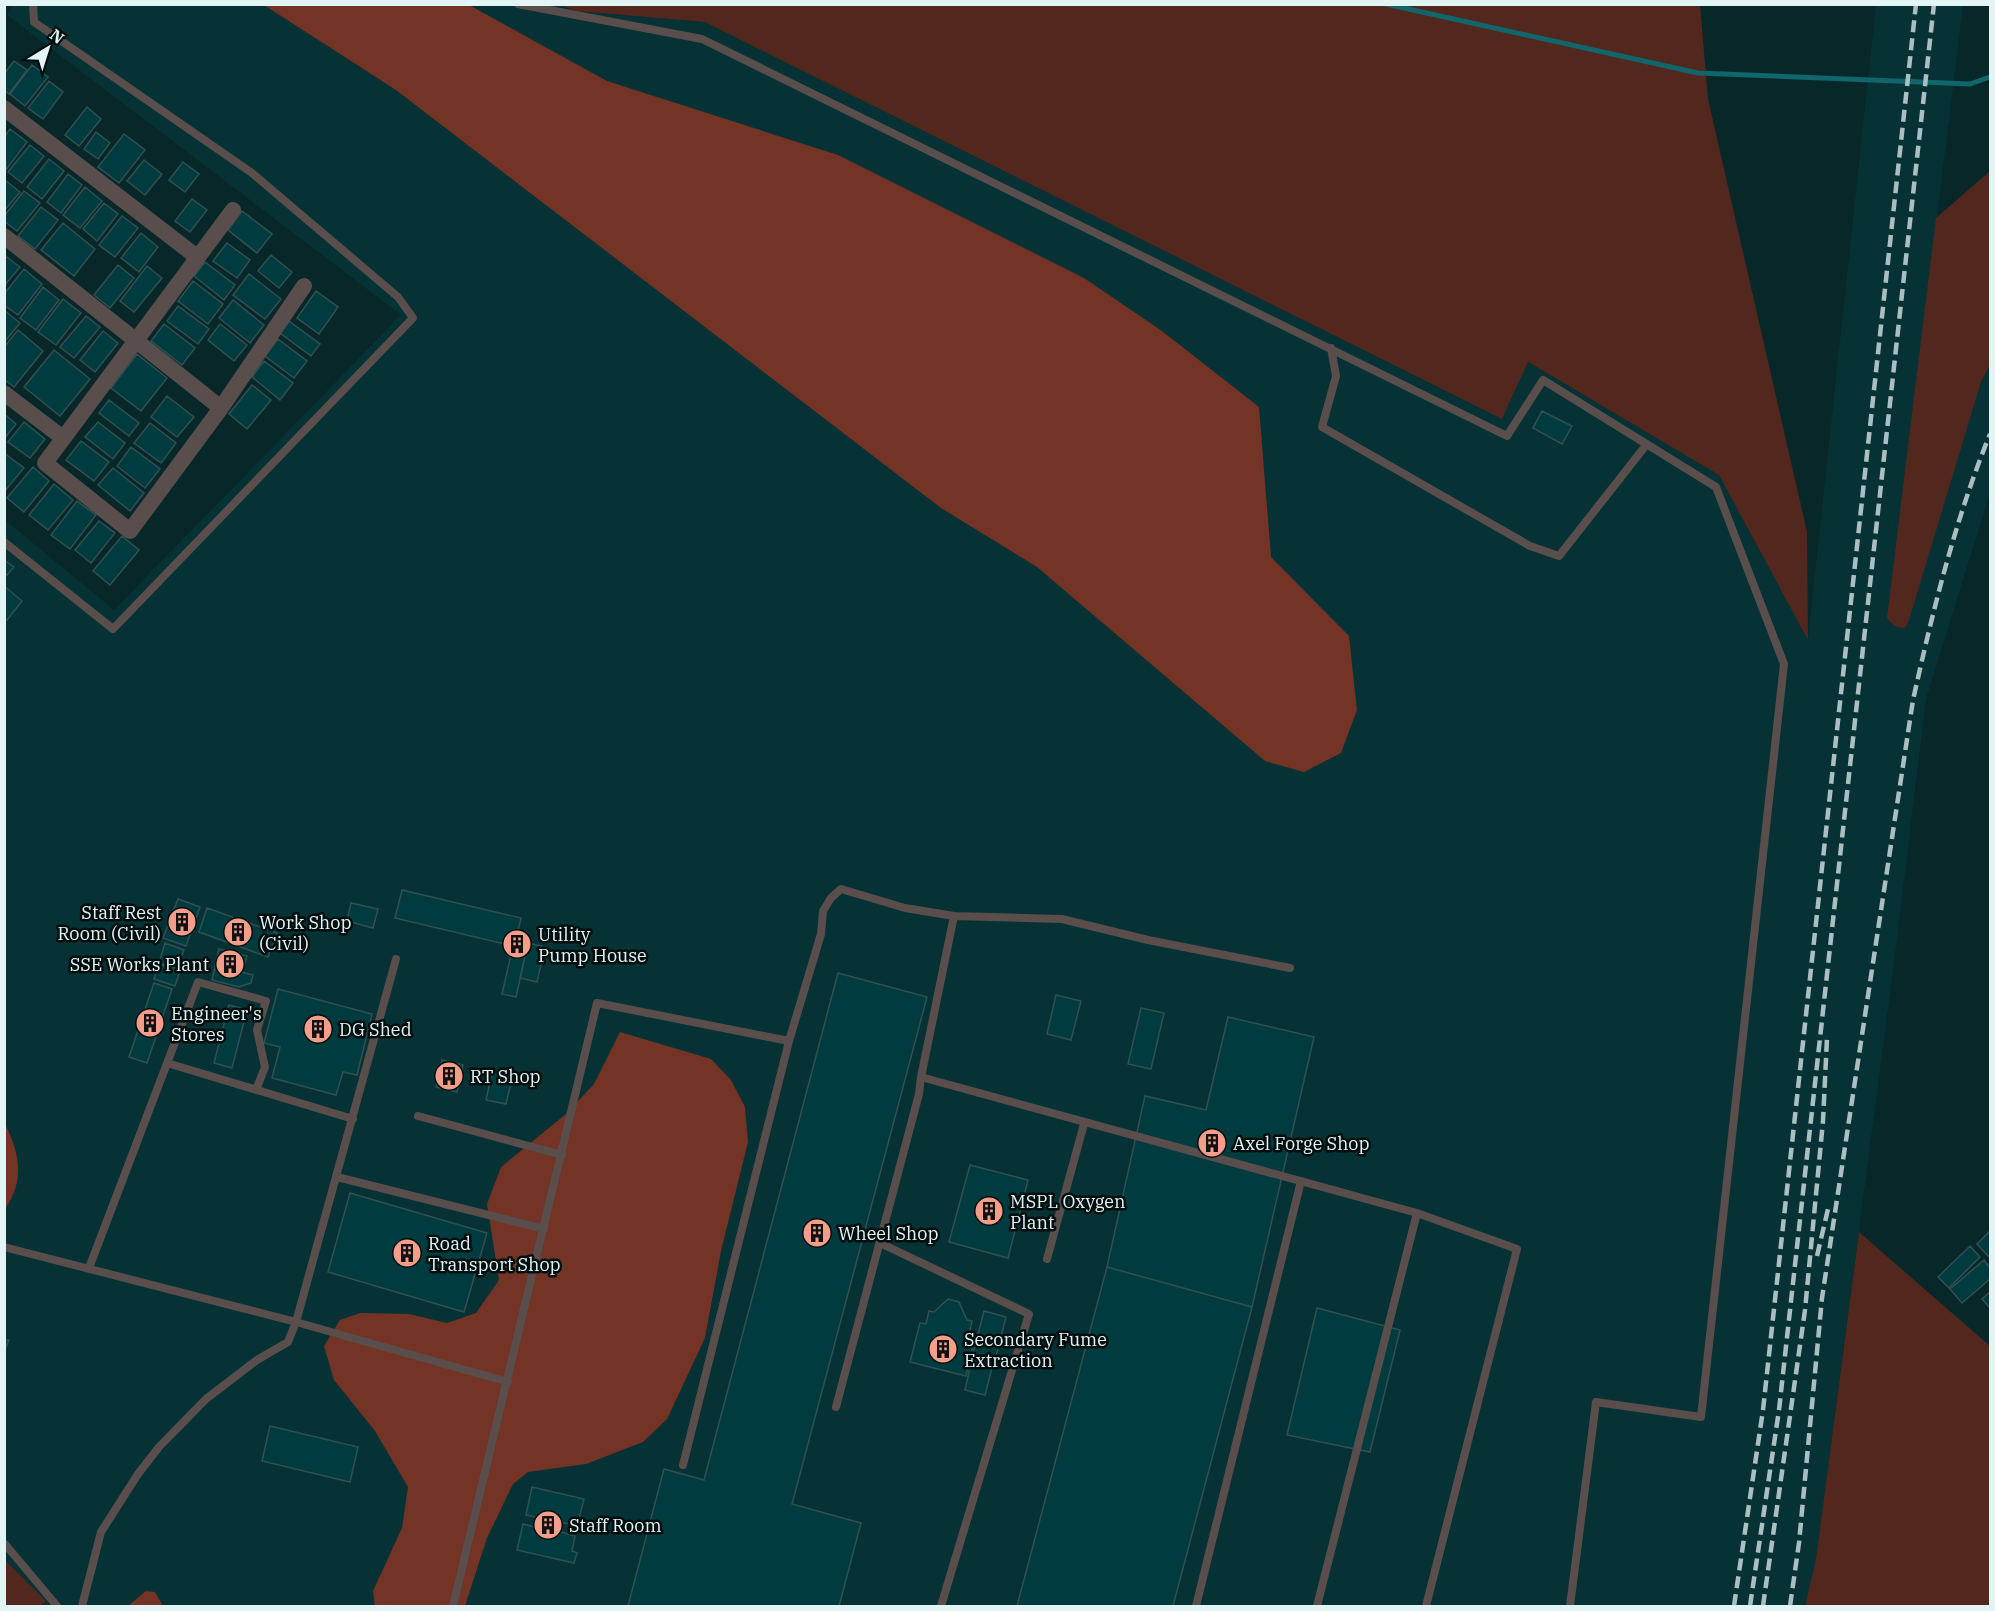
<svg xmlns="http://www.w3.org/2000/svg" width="1995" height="1611" font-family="'IBM Plex Serif',serif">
<rect width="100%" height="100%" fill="#082729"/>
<path fill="#063235" d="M13,5H560L576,11L705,22L1502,419L1528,362L1719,475L1808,639L1876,5H1963L1888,618L1893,626L1981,382L1990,365V493L1926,699L1896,947L1816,1559L1805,1606H40L46,1601L4,1559V519L114,610L401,315L7,15Z"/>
<path fill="#52281e" d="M560,5H1700L1708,99L1807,532L1808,640L1719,475L1528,362L1502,419L705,22L576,11Z
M1990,171V365L1981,382L1909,620L1905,628C1895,628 1893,625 1887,618L1936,218Z
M1859,1232L1990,1346V1606H1805L1816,1559Z
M4,1559L46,1601L40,1606H5Z"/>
<path fill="#733325" d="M264,5H469L607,81L838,155L1084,278L1162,331L1259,407L1271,557L1349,636L1357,710L1341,753L1304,772L1265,761L1037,567L941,508L396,90Z
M620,1032L711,1059L731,1080L745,1107L748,1142L721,1251L705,1338L667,1419L643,1442L586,1464L528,1472L513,1484L487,1538L465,1606H375L373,1591L402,1528L408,1487L375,1431L334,1380L324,1346L340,1320L360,1313L409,1314L447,1323L476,1313L499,1280L487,1204L501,1167L566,1114L594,1084Z
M5,1124C20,1154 25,1180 5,1209Z
M146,1591L155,1592L163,1606H128Z"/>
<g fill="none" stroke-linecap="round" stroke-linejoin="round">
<path stroke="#10666b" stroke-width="5" d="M1386,4L1698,73L1970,84L1990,77"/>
</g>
<path fill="#003c3f" stroke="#325052" stroke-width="1.5" d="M14,61L27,70L9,94L4,90V74Z
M32,65L48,77L25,106L10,94Z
M49,81L63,92L43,119L28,108Z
M87,107L101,119L79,146L65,135Z
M10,129L27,142L6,170L4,137Z
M96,132L110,143L98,159L84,149Z
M124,134L145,150L119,183L98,167Z
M30,145L44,156L22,183L8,172Z
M49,159L64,171L42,199L27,187Z
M144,160L162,174L145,195L127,181Z
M183,162L199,174L185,192L169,180Z
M68,174L82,185L61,213L47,202Z
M5,180L20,192L4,211V180Z
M85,187L102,201L80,228L63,215Z
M24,191L40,203L17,231L4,221V216Z
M192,199L207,210L190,232L175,221Z
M104,203L118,214L97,241L83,229Z
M41,207L58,220L35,249L18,236Z
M242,211L272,234L257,253L228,230Z
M122,216L138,228L115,257L99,245Z
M63,223L95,249L74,276L41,250Z
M141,233L158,247L139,272L121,258Z
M227,243L250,260L237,278L213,261Z
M4,255L20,267L4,286Z
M271,255L292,272L279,288L258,271Z
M205,262L235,285L224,300L194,276Z
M118,265L134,278L110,308L94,295Z
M147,266L162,278L134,312L120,301Z
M24,269L42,284L18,315L4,305V294Z
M249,274L281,299L265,319L233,295Z
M193,281L223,304L208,324L178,301Z
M43,287L59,300L36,330L20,318Z
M316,291L338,307L319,334L297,318Z
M63,299L81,313L56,345L38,332Z
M233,300L264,325L250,343L219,318Z
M178,306L209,329L198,344L167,321Z
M4,310L20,323L6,340L4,339Z
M86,316L100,327L74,358L60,347Z
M289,321L320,344L311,356L280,333Z
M164,324L195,348L182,365L151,341Z
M220,324L247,345L234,361L208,340Z
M18,330L43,351L14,387L4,379V347Z
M103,331L118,343L95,372L80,360Z
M278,339L307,361L294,378L265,356Z
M54,350L90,379L60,416L24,387Z
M137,354L167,378L141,411L111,388Z
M264,361L293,383L280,400L252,377Z
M252,385L271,400L247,429L229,414Z
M167,396L194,417L177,437L151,417Z
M109,400L139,423L129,436L99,413Z
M1542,411L1572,426L1562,444L1533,428Z
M4,414L16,424L4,439Z
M24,422L45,439L30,458L8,442Z
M98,422L125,443L113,459L85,437Z
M150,423L176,443L161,463L134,443Z
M81,441L109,462L94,481L66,460Z
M131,447L160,469L145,488L117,466Z
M4,453L24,468L4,492Z
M33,467L49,481L24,512L7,498Z
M113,468L144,493L130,511L98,485Z
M54,484L73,500L48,530L29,515Z
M77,501L96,515L70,549L51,535Z
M99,521L115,533L91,563L75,550Z
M122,536L139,550L110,585L93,571Z
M4,560L14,567L7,575L4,573Z
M4,586L22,601L7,620L4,618Z
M402,890L521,918L516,940L528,943L516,997L502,994L513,946L395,918Z
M178,899L200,907L186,946L163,938Z
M351,903L378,909L373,928L347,921Z
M207,908L277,933L268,957L199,932Z
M165,943L184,950L177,969L159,963Z
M528,943L545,947L537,982L520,978Z
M219,949L247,956L242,972L253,975L251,983L239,987L212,980Z
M159,964L180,971L175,986L154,979Z
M838,973L927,997L792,1504L861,1523L839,1606H628L664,1469L704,1480Z
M154,983L172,989L147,1063L129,1057Z
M278,989L372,1014L357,1075L343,1072L336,1095L272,1078L280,1047L264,1043Z
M1056,995L1081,1001L1071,1040L1047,1034Z
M229,1005L247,1010L232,1068L214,1063Z
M1141,1008L1164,1013L1151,1069L1128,1064Z
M1228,1017L1314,1037L1252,1307L1107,1267L1145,1096L1206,1110Z
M442,1060L463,1065L457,1092L436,1087Z
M492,1073L512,1078L506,1104L486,1100Z
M970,1165L1028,1180L1008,1258L949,1242Z
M350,1193L487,1233L464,1312L328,1272Z
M1990,1231V1258L1977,1244Z
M1970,1246L1980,1257L1949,1288L1938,1277Z
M1984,1260L1990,1268V1279L1962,1303L1950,1289Z
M1107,1267L1252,1307L1173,1606H1017Z
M1990,1292V1308L1982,1299Z
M948,1299L959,1302L967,1320L972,1321L969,1335L975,1337L966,1376L910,1362L920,1323L926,1324L929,1311L934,1312Z
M1317,1308L1400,1330L1370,1452L1287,1435Z
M984,1311L1006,1317L995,1360L973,1354Z
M4,1340H9L4,1352Z
M972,1359L993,1364L985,1395L965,1390Z
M270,1426L358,1447L350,1482L262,1461Z
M532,1487L584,1499L577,1526L561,1522L556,1527L558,1531L575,1536L572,1551L577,1553L574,1563L517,1550L523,1524L538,1528L540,1518L526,1515Z"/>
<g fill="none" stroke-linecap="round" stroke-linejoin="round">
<path stroke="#594e4b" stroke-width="8" d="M518,4L702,39L1507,436L1543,380L1716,487L1784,664L1701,1417L1596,1402L1570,1606
M1331,348L1336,376L1322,427L1530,546L1559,556L1647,444
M4,542L113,629L413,318L398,297L252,173L34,22L33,4
M954,916L1062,919L1148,940L1290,968
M167,1063L353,1119
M418,1116L562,1155
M337,1177L544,1229
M1417,1213L1517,1249L1426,1606
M880,1243L1029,1314L941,1606
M4,1247L296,1322L508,1382
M1047,1259L1084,1124
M89,1268L198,982L266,1001L257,1030L265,1067L256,1090
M836,1407L919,1094L921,1077
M683,1465L789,1041
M4,1543L57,1606
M82,1606L101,1532L138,1474L159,1447L206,1399L257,1360L288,1342L296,1322L396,959
M453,1606L597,1003L789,1041L821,934L823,911L831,898L841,889L905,908L954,916L921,1077L1417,1213L1317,1606
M1196,1606L1301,1181"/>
<path stroke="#594e4b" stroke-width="16" d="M4,108L197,257
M233,210L45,463L130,531L221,408L304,286
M4,236L221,408
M4,393L63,438"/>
<path stroke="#abbfc1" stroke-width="4.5" stroke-dasharray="12 6" stroke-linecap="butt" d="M1817,1256L1828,1209
M1734,1606L1763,1410L1916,4
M1750,1606L1779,1410L1934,4
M1763,1606L1805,1310L1823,1121L1827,1038
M1790,1606L1799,1543L1822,1298L1913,700C1933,610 1955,520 1990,434"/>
</g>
<defs>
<g id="building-disc" transform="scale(1.5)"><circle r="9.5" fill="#f49e8a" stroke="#030e0e"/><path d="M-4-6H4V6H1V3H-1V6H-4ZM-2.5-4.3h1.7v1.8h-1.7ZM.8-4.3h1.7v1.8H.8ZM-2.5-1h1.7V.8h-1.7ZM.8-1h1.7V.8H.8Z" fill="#111"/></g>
</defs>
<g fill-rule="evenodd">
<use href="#building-disc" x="182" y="922"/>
<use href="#building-disc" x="238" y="932"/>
<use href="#building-disc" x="517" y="944"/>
<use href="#building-disc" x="230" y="964"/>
<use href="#building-disc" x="150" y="1023"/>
<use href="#building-disc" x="318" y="1029"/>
<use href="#building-disc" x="449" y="1076"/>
<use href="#building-disc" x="1212" y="1143"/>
<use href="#building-disc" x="989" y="1211"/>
<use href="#building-disc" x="817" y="1233"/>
<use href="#building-disc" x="407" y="1253"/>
<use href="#building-disc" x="943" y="1349"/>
<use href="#building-disc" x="548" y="1525"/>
</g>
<g text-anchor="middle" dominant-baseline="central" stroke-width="5" stroke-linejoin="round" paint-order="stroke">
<g font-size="18" fill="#e3f4f5" stroke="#030e0e" text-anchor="start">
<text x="161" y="912" text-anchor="end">Staff Rest<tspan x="161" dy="21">Room (Civil)</tspan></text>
<text x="259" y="922">Work Shop<tspan x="259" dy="21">(Civil)</tspan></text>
<text x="538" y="934">Utility<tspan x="538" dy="21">Pump House</tspan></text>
<text x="209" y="964" text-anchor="end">SSE Works Plant</text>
<text x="171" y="1013">Engineer's<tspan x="171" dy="21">Stores</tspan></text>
<text x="339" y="1029">DG Shed</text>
<text x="470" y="1076">RT Shop</text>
<text x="1233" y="1143">Axel Forge Shop</text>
<text x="1010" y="1201">MSPL Oxygen<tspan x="1010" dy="21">Plant</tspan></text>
<text x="838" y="1233">Wheel Shop</text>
<text x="428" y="1243">Road<tspan x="428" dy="21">Transport Shop</tspan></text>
<text x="964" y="1339">Secondary Fume<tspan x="964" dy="21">Extraction</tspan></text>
<text x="569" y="1525">Staff Room</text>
</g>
</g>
<rect width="1995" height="1611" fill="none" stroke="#e3f4f5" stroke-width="12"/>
<g transform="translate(48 48) rotate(38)" stroke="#030e0e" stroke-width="4.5" paint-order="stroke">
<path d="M0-4.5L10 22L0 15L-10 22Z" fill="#e3f4f5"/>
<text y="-9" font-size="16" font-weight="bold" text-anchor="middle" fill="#e3f4f5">N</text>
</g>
</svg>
